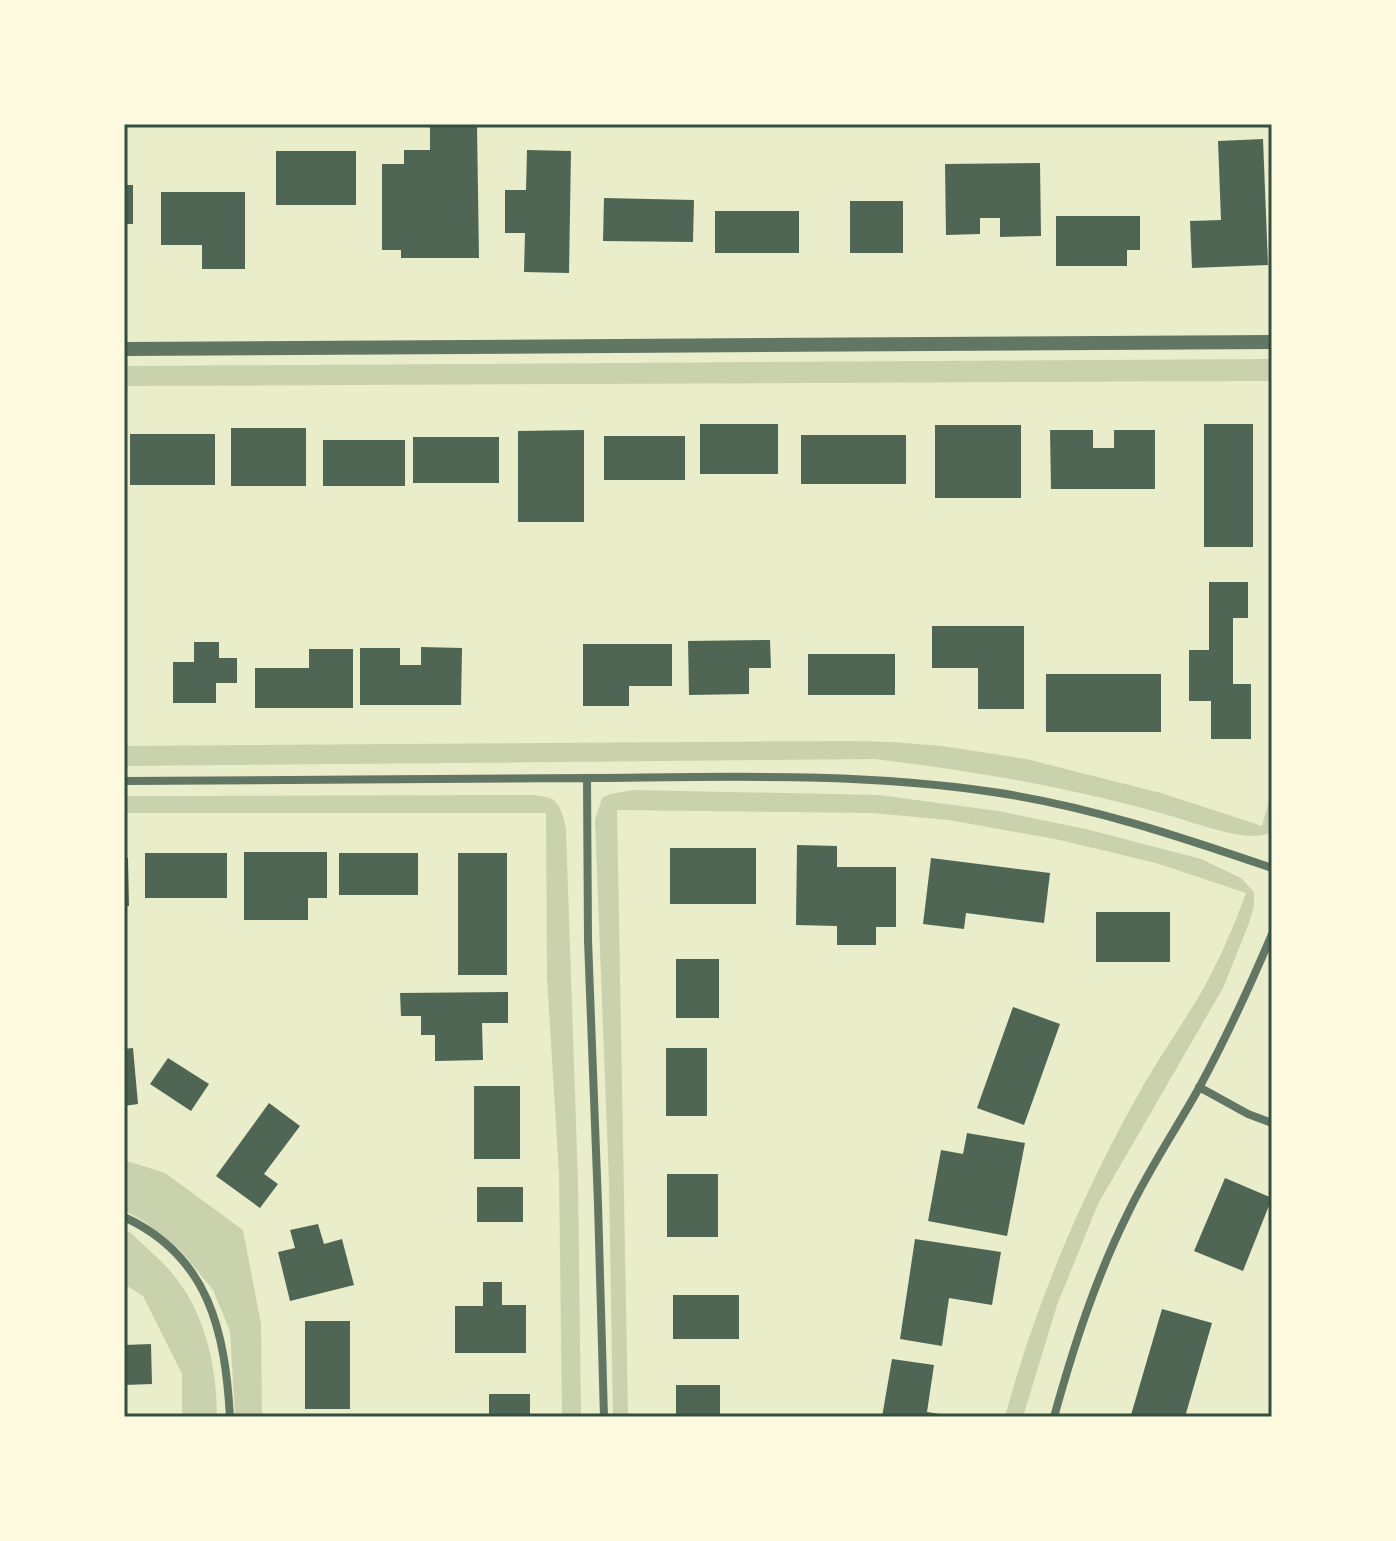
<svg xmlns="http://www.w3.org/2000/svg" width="1396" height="1541" font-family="Barlow,sans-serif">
<rect width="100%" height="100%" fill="#e9edc9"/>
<path fill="#cad2ad" d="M1267,359L1272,360V381L124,386V366Z
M850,741L892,742L942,746L1026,759L1161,793L1262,826L1272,790V831C1254,846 1193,822 1171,816C1074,788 975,771 875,759L124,766V746Z
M634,790L879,795L998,811L1086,829L1201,859L1241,878L1254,892V906L1249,923L1223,988L1098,1204L1057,1305L1023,1417H1005C1036,1301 1084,1190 1143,1086C1160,1056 1180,1028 1198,998C1217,965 1233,929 1246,893L1156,863L1060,840L949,820L872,813L617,810L628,1417H613L609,1182L595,820L602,798L610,794Z
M532,795C537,796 547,796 552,799C561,804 565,821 566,830L578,1182L581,1417H562L559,1174L547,977L546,813H124V796Z
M124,1160L165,1173L243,1230L261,1324L262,1417H235L230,1331L213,1290L181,1251L145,1222L124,1210Z
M124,1230L131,1233C144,1246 159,1258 171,1272C205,1311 217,1367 217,1417H182V1374L143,1296L124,1284Z"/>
<path fill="#4f6655" d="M430,125H477L479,258H401V250H382V164H404V150H430Z
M1263,139L1268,265L1192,268L1190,221L1221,220L1218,141Z
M527,150L571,151L569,273L524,272L525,233H505V190H526Z
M276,151H356V205H276Z
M1040,163L1041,236L1000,237V218H980V234L946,235L945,164Z
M124,185H133V224H124Z
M161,192H245V269H202V245H161Z
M604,198L694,200L693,242L603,241Z
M850,201H903V253H850Z
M715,211H799V253H715Z
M1056,216H1140V250H1127V266H1056Z
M700,424H778V474H700Z
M1204,424H1253V547H1204Z
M935,425H1021V498H935Z
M231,428H306V486H231Z
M584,430V522H518V431Z
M1050,430H1093V448H1114V430H1155V489H1051Z
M130,434H215V485H130Z
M801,435H906V484H801Z
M604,436H685V480H604Z
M413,437H499V483H413Z
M323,440H405V486H323Z
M1209,582H1248V618H1233V684H1251V739H1211V701H1189V650H1209Z
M932,626H1024V709H978V668H932Z
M770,640L771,668H749V694L689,695L688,641Z
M194,642H219V658H237V683H216V703H173V662H194Z
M583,644H672V686H629V706H583Z
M421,647L462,648L461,705H360V648H400V665H421Z
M309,649H353V708H255V668H309Z
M808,654H895V695H808Z
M1046,674H1161V732H1046Z
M797,845L837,846V867H896V927H876V945H837V926L796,925Z
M670,848H756V904H670Z
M244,852H327V898H308V920H244Z
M145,853H227V898H145Z
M339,853H418V895H339Z
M458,853H507V975H458Z
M124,858H128L129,906H124Z
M931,858L1050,873L1044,923L966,913L964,929L923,924Z
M1096,912H1170V962H1096Z
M676,959H719V1018H676Z
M508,992V1023H482L483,1060L435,1061V1035H421V1016H401L400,993Z
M1013,1007L1060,1024L1024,1125L977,1108Z
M133,1048L138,1104L124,1106V1049Z
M666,1048H707V1116H666Z
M168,1058L209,1084L191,1111L150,1084Z
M474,1086H520V1159H474Z
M269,1103L300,1126L264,1174L278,1184L260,1208L216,1176Z
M967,1133L1025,1143L1007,1236L928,1221L941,1150L963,1154Z
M667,1174H718V1237H667Z
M1225,1178L1272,1198L1243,1271L1194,1251Z
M477,1187H523V1222H477Z
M318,1224L324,1244L342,1239L354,1285L290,1301L278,1252L295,1248L290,1230Z
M915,1239L1001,1252L992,1305L949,1298L942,1346L900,1339Z
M483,1282H502V1305H526V1353H455V1306H483Z
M673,1295H739V1339H673Z
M1162,1309L1212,1323L1185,1417H1136L1131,1415Z
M305,1321H350V1409H305Z
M151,1344L152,1384L124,1385V1345Z
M892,1359L934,1365L927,1412L946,1415V1417H882Z
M676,1385H720V1417H676Z
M489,1394H530V1417H489Z"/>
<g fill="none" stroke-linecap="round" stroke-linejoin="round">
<path stroke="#617663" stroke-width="8" d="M587,779L588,940L598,1204L604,1417
M124,781C279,779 434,780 589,778C723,777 859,772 993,792C1089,806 1181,837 1272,868
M1199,1087L1248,1114L1272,1123
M124,1217C209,1256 225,1331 230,1417
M1054,1417C1074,1345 1096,1277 1129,1211C1149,1169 1176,1129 1199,1088C1226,1038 1250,986 1272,934"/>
<path stroke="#617663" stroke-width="14" d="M124,349L1272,342"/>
</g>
<rect width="1396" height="1541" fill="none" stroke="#fefae0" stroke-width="252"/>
<rect x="126" y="126" width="1144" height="1289" fill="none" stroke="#344e41" stroke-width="3"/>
</svg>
